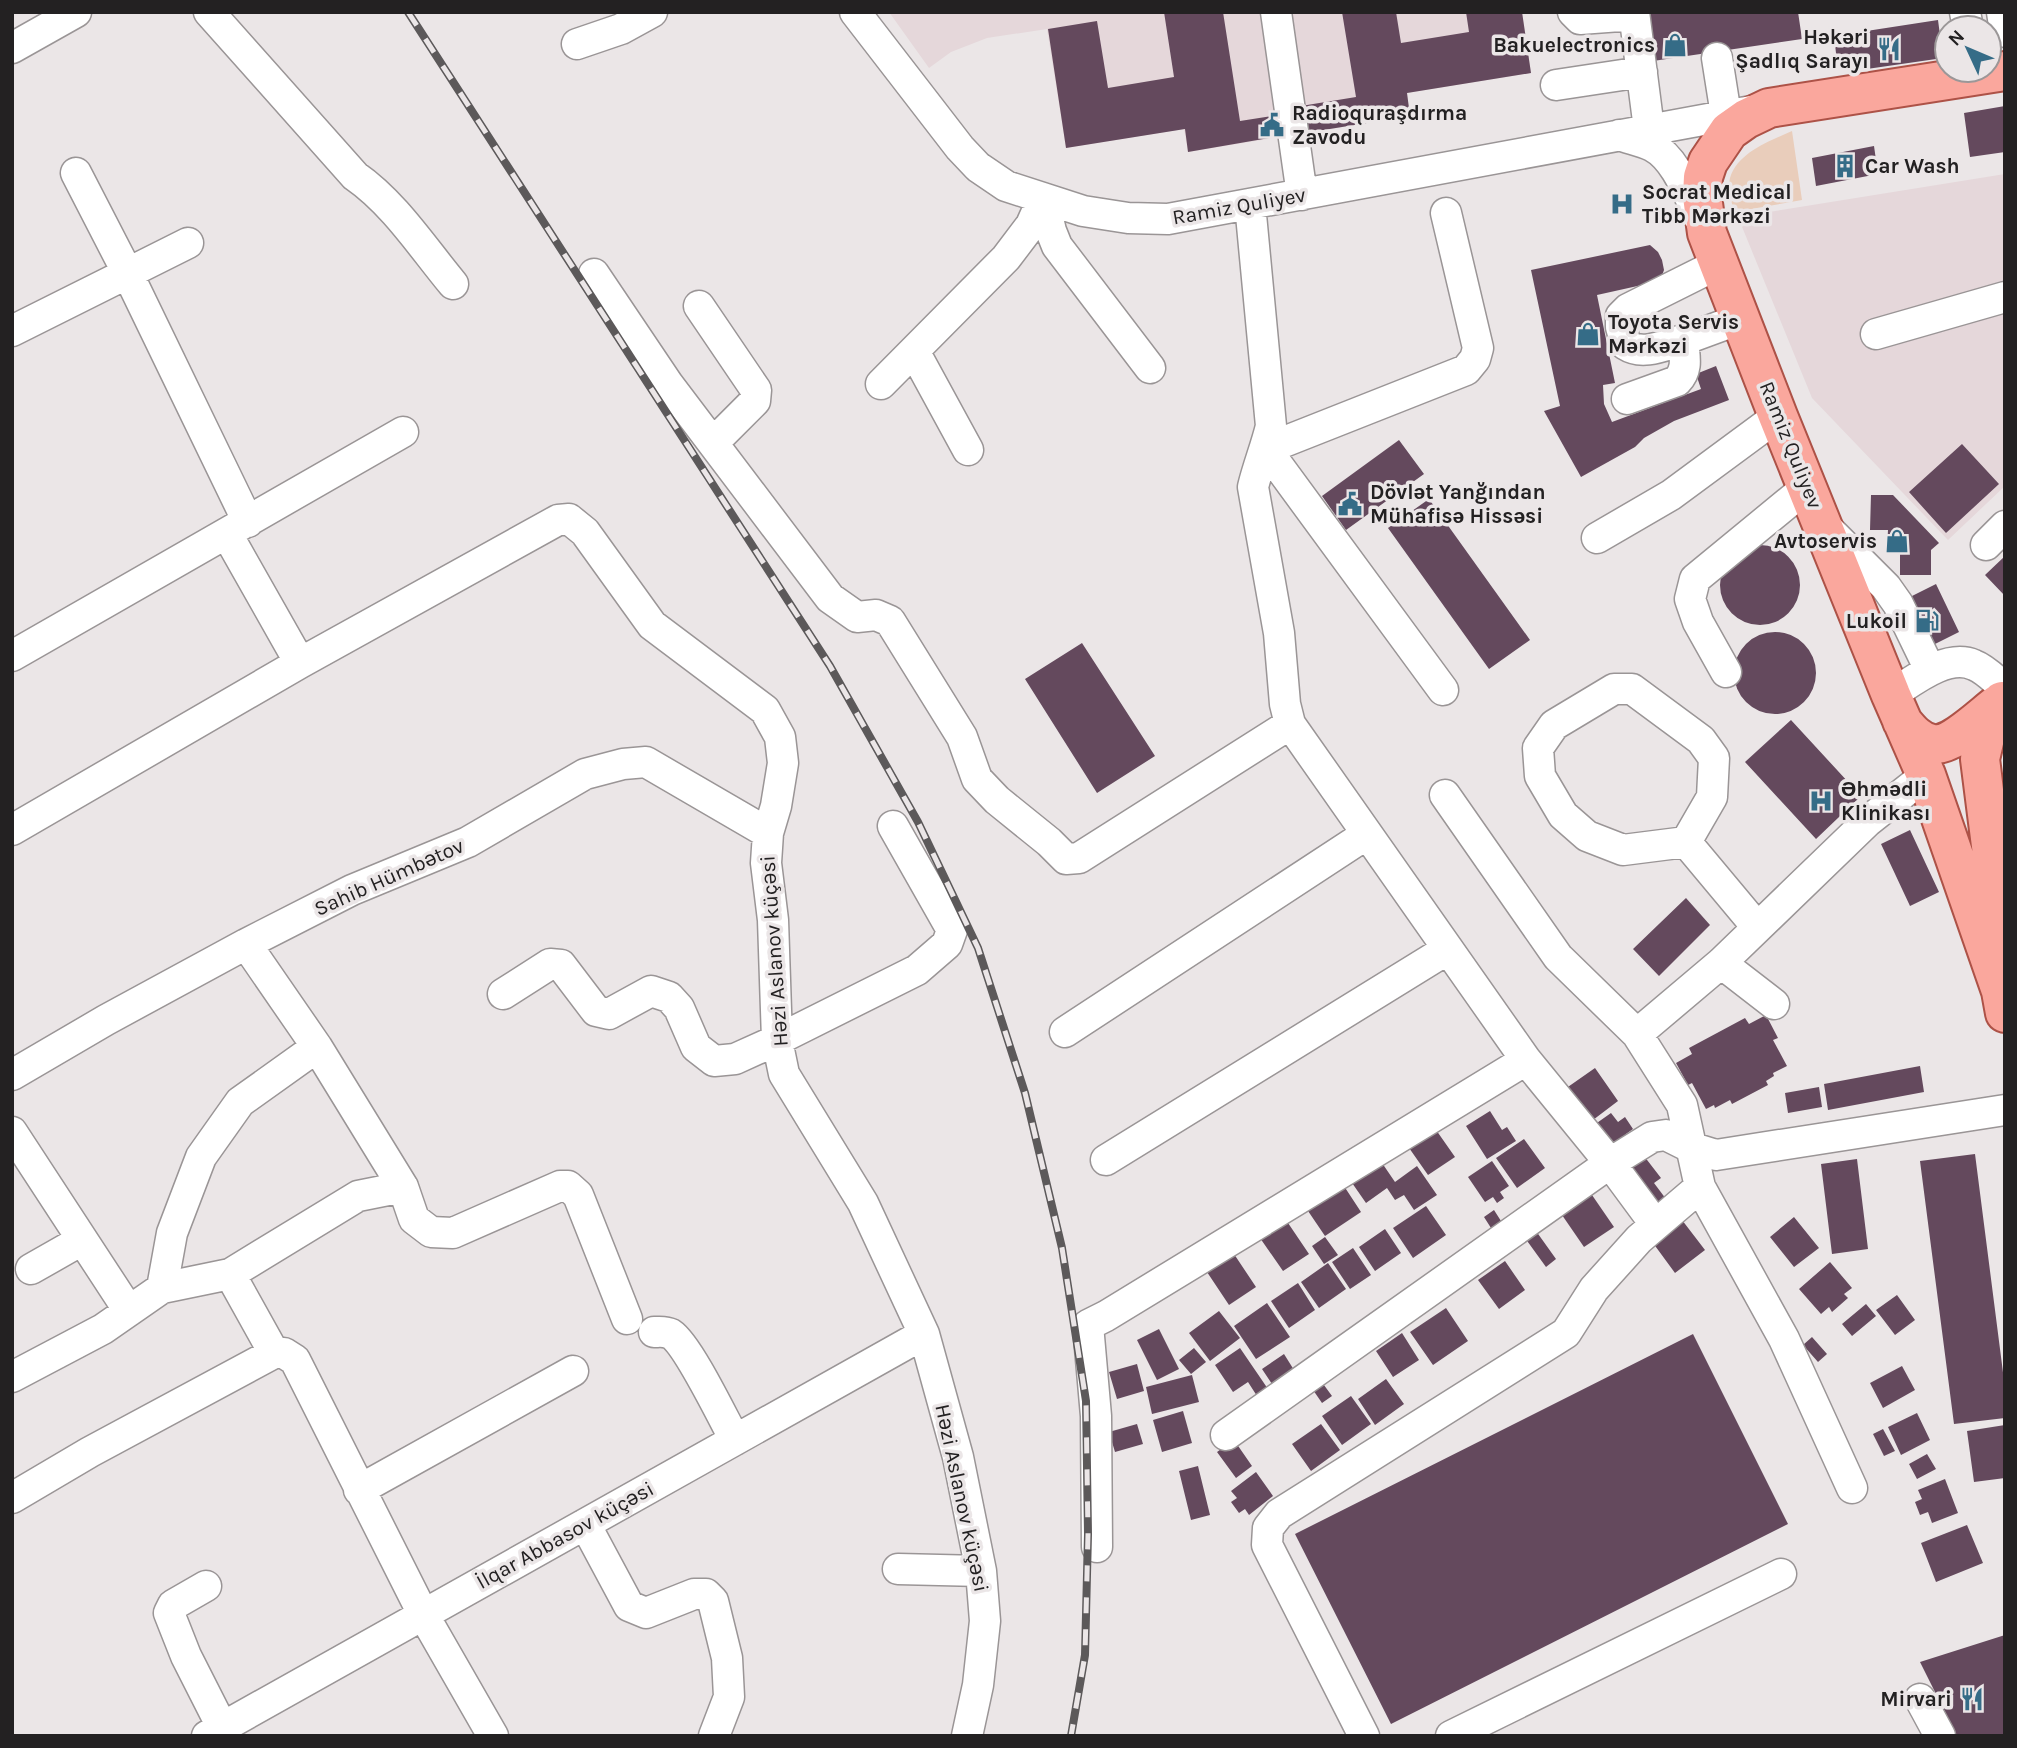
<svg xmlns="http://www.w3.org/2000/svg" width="2017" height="1748" font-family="Karla,sans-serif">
<rect width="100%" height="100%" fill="#ebe6e7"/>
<path fill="#e5d7da" d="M889,12H1522L1531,73L1407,93L1410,116L1305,133L1188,152L1184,129L1066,148L1047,29L987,38L951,52L929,68Z
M2005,174V486L1948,540L1812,398L1738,217Z"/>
<path fill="#e9cdbb" d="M1792,131L1802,200L1734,212C1732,202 1727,189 1730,178C1738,152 1770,141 1792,131Z"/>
<path fill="#64495d" d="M1164,12H1223L1240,121L1284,114L1287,135L1188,152L1185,129L1066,148L1048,29L1097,21L1108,88L1174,77Z
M1342,12H1396L1401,43L1469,32L1466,12H1522L1531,73L1407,93L1410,116L1305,133L1301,106L1356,97Z
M1646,12H1798L1802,39L1653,61Z
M1938,20L1943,58L1853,71L1844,68L1836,53L1834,36Z
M2005,106V152L1970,157L1964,113Z
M1874,146L1878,174L1816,186L1812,158Z
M1650,245L1658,252L1662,260L1664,270L1660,281L1597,295L1615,383L1603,385L1604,404L1612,422L1701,389L1696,374L1716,366L1729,400L1674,421L1644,438L1635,447L1581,477L1544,411L1560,406L1531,270Z
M1399,440L1424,474L1346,530L1322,496Z
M1962,444L1999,484L1946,533L1909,492Z
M1871,495H1893L1939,543L1931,550V575H1900V550H1887L1888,530H1870Z
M1429,499L1530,640L1489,669L1388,528Z
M1720 585a40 40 0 1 1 80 0a40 40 0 1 1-80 0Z
M2005,556V596L1985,575Z
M1936,584L1959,632L1929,647L1906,599Z
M1734 673a41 41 0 1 1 82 0a41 41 0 1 1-82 0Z
M1082,643L1155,756L1097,793L1025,679Z
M1791,720L1861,796L1816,839L1745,762Z
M1910,830L1939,892L1910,906L1881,844Z
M1686,898L1710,925L1659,976L1633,949Z
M1766,1015L1778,1038L1773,1040L1787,1066L1773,1073L1774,1076L1766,1081L1768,1085L1732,1104L1730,1100L1715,1108L1714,1105L1706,1109L1692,1083L1688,1085L1676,1063L1692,1054L1689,1048L1745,1018L1749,1024Z
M1920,1066L1924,1092L1828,1110L1824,1084Z
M1595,1068L1618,1101L1589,1123L1565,1089Z
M1819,1087L1822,1107L1788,1113L1785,1093Z
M1490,1111L1502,1130L1507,1127L1516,1141L1487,1159L1466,1126Z
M1611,1113L1618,1122L1625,1117L1633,1129L1626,1134L1629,1139L1611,1151L1594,1125Z
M1434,1127L1455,1157L1428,1175L1407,1145Z
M1524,1139L1545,1168L1517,1188L1496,1158Z
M1975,1154L2005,1388V1418L1954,1424L1920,1161Z
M1644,1156L1661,1178L1654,1183L1669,1203L1655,1212L1625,1170Z
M1857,1159L1868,1249L1832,1254L1821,1164Z
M1380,1160L1395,1182L1417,1166L1437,1195L1414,1210L1404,1195L1395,1200L1387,1188L1366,1203L1350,1180Z
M1492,1161L1509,1186L1500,1192L1504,1198L1497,1203L1493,1197L1485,1202L1468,1177Z
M1342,1183L1361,1212L1325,1236L1306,1208Z
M1592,1195L1614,1227L1584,1247L1562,1215Z
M1426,1206L1446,1235L1413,1258L1393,1228Z
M1494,1210L1501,1221L1491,1228L1484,1217Z
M1794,1217L1819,1248L1794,1267L1770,1237Z
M1286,1220L1309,1254L1283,1271L1260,1238Z
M1682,1220L1705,1250L1675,1273L1653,1243Z
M1385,1229L1401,1253L1375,1271L1359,1247Z
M1536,1231L1556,1259L1546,1267L1525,1238Z
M1325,1237L1338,1255L1324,1264L1312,1246Z
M1353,1248L1371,1275L1350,1289L1332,1262Z
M1234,1254L1256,1287L1229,1305L1207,1272Z
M1505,1261L1525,1290L1499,1309L1478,1280Z
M1830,1262L1852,1288L1844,1294L1848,1298L1832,1312L1829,1307L1821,1314L1799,1289Z
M1328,1263L1346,1289L1319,1308L1301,1282Z
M1298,1283L1315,1310L1289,1328L1271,1301Z
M1897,1295L1915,1320L1895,1335L1876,1310Z
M1267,1303L1290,1337L1256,1359L1234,1326Z
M1866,1304L1876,1316L1852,1336L1842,1324Z
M1446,1308L1468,1341L1433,1365L1410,1332Z
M1219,1311L1240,1338L1210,1361L1189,1333Z
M1159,1329L1179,1369L1157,1380L1137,1340Z
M1402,1333L1419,1360L1393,1377L1376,1351Z
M1693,1334L1788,1524L1391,1724L1295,1534Z
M1812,1337L1827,1354L1818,1362L1803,1345Z
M1194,1348L1206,1362L1191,1374L1179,1360Z
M1240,1348L1268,1389L1257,1396L1248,1382L1233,1392L1215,1365Z
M1284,1354L1294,1370L1272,1384L1262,1369Z
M1137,1364L1144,1391L1117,1399L1109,1372Z
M1902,1366L1915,1390L1883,1408L1870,1383Z
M1192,1375L1199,1402L1152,1414L1146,1387Z
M1386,1379L1404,1404L1375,1425L1358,1399Z
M1321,1381L1332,1396L1322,1403L1311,1387Z
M1351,1396L1371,1424L1342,1445L1322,1416Z
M1183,1411L1192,1443L1162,1452L1153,1420Z
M1917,1413L1930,1440L1901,1455L1888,1427Z
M1137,1424L1143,1444L1115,1452L1109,1432Z
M1321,1424L1340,1450L1311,1471L1292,1444Z
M2005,1425V1478L1974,1482L1967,1431Z
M1883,1429L1895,1451L1884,1456L1873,1434Z
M1234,1440L1252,1466L1236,1478L1217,1452Z
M1927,1454L1936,1469L1917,1479L1909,1464Z
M1198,1466L1210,1515L1191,1520L1179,1471Z
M1256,1472L1273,1496L1249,1515L1245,1509L1239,1513L1231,1502L1237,1498L1231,1491Z
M1945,1479L1958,1513L1932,1523L1928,1512L1920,1515L1915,1502L1922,1499L1918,1490Z
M1967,1525L1983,1563L1936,1582L1921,1543Z
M2005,1635V1736H1957L1920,1662Z"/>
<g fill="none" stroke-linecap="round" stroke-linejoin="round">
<g stroke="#9a9596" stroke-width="33">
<path id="minor" d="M209,12L355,176C394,203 423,248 453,284
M855,12L960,148L978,167L1006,186L1083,211L1128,218L1168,219L1757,110
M1276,12L1302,195
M1573,12L1580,19L1634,15
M1634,12L1649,129
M1965,12L1968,28
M2002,12L2005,32
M577,44L621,29L652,12
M12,48L76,12
M1717,58L1726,115
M1556,85L1642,72
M1619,135C1630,139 1642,141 1652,146C1677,159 1689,197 1701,221
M76,173L127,272L248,522
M1043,198L1051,231L1057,246L1150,368
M1250,204L1271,426C1266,447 1258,466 1253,487L1279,633L1285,704L1290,724L1526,1060L1610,1163L1655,1224
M594,274L668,384L830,598L857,617L876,615L890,621L962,737L977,779L997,800L1049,842L1066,859L1079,858L1290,724
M699,306L756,390L755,401L713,443
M12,331L188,243
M1876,334L2005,297
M1683,340C1665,345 1643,356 1626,345L1621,327V316L1628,309L1718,264
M914,351L968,450
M881,384L1006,258L1031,225L1043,198
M1627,399L1677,381C1689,369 1684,355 1683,340L1740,319
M1266,449L1466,370L1475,359L1478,348L1446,213
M1266,449L1443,690
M1828,529L1886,587L1898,604L1930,670
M227,534L300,663
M1597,538L1671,495L1778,416
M1986,545L2005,526
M12,656L403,432
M1726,672L1698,622L1690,599L1695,579L1807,487
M1891,695C1913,681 1947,653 1974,665C1985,669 1995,680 2005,688
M1445,795L1558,957L1637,1034
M12,830L300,663L558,520L569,519L585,532L652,625L765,710L780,737L783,763L776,806L768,833L766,863L773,920L777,1040L784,1074L863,1203L924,1334L958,1457L981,1571L985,1621L978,1685L967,1736
M1686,842L1623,850L1587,836L1563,815L1540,776L1538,748L1554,725L1614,689H1632L1701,740L1714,758L1712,797L1686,842L1757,927
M246,944L317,1047L403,1187L414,1219L431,1232L453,1233L560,1186H568L578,1195L627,1319
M1721,963L1774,1004
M503,994L550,964L561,965L596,1011L609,1014L651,991L669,997L679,1008L696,1047L714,1061L735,1059L777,1040L917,970L947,944L952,930L893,826
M1065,1032L1367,834
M12,1075L106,1020L246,944L352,890L468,842L585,774L623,764L646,762L768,833
M12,1132L129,1311
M1106,1160L1448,949
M31,1269L82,1240
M230,1274L274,1353
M162,1288L172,1233L201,1157L240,1102L317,1047
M654,1332C660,1332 665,1331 671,1334C688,1345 723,1418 735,1440
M12,1377L103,1329L162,1288L230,1274L358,1196L403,1187
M1226,1435L1610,1163L1652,1137L1666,1135L1690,1147L1716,1155L2005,1110
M1852,1488L1784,1339L1700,1187L1682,1105L1637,1034L1721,963L1868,821L1926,775
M359,1490L573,1371
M12,1498L90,1452L274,1353H284L295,1360L423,1614L493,1736
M585,1524L629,1606L646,1613L694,1594H706L713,1601L727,1658L729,1697L714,1736
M1097,1547L1096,1416L1088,1325L1106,1316L1526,1060
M898,1569L981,1571
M206,1586L173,1605L169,1613L186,1656L222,1727
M1920,1699L1940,1736
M207,1736L924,1334
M1364,1736L1267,1545L1268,1528L1279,1514L1566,1333L1594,1289L1639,1239L1700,1187
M1451,1736L1781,1574"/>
</g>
<g stroke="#ad5247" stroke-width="42">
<path id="major" d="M2005,71L1769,108L1746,119L1729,131L1708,162L1703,177L1702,196L1707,233L1778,416L1891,695L1926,775L2001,991L2005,1013
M1902,721C1910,731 1919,742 1933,744C1951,747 1983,715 1998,704
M1999,947L1996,885L1980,759L1988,725L2002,701"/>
</g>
<use href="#minor" stroke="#fff" stroke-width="30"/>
<use href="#major" stroke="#faa79d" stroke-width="38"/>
<g stroke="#5c595a" stroke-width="8">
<path id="rail" d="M408,12L830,666L918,822L978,948L1025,1093L1062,1248L1086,1401L1088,1534L1085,1655L1071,1736"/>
</g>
<use href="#rail" stroke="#ebe6e7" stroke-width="5" stroke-dasharray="16" stroke-linecap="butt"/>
</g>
<defs>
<g id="shop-bare" transform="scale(1.89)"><path d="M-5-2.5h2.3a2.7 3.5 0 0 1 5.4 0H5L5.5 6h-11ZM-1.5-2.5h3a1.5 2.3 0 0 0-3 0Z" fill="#356c87" stroke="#ebe6e7" stroke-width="2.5" paint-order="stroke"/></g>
<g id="restaurant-bare" transform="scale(1.89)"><path d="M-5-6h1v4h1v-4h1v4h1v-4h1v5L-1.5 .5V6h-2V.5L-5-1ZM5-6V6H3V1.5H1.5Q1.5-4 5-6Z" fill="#356c87" stroke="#ebe6e7" stroke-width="2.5" paint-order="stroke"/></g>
<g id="civic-bare" transform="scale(1.89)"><path d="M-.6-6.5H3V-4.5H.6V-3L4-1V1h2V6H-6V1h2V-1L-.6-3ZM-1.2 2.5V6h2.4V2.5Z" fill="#356c87" stroke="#ebe6e7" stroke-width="2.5" paint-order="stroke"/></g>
<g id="building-bare" transform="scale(1.89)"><path d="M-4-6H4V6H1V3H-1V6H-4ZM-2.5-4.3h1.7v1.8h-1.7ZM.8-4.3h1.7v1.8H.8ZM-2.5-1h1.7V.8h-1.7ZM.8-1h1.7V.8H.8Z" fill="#356c87" stroke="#ebe6e7" stroke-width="2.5" paint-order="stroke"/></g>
<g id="hospital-bare" transform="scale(1.89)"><path d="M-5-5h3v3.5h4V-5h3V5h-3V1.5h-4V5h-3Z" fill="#356c87" stroke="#ebe6e7" stroke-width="2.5" paint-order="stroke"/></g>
<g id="fuel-bare" transform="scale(1.89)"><path d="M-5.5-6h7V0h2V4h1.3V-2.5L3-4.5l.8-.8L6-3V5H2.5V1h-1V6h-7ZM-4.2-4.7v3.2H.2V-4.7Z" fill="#356c87" stroke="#ebe6e7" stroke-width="2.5" paint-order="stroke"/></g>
</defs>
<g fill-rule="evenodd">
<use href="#shop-bare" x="1675" y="45"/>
<use href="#restaurant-bare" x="1889" y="49"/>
<use href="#civic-bare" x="1272" y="125"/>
<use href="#building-bare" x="1845" y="166"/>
<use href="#hospital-bare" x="1622" y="204"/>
<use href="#shop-bare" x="1588" y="334"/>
<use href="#civic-bare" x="1350" y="504"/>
<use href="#shop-bare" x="1897" y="541"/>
<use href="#fuel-bare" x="1927" y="621"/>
<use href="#hospital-bare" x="1821" y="801"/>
<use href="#restaurant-bare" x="1972" y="1699"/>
</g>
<g text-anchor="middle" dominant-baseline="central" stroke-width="7" stroke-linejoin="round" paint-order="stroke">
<g font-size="21" font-weight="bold" fill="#232122" stroke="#ebe6e7" text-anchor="start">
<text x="1869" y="37" text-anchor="end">Həkəri<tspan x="1869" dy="24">Şadlıq Sarayı</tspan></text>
<text x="1655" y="45" text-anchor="end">Bakuelectronics</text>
<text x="1292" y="113">Radioquraşdırma<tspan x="1292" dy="24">Zavodu</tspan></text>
<text x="1865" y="166">Car Wash</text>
<text x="1642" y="192">Socrat Medical<tspan x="1642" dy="24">Tibb Mərkəzi</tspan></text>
<text x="1608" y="322">Toyota Servis<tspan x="1608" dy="24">Mərkəzi</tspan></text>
<text x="1370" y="492">Dövlət Yanğından<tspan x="1370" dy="24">Mühafisə Hissəsi</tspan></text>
<text x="1877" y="541" text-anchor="end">Avtoservis</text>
<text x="1907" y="621" text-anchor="end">Lukoil</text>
<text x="1841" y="789">Əhmədli<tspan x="1841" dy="24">Klinikası</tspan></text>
<text x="1952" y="1699" text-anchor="end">Mirvari</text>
</g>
<g font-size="21" fill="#232122" stroke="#ebe6e7">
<text transform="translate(1239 206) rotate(-10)">Ramiz Quliyev</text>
<text transform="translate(1791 445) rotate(68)">Ramiz Quliyev</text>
<text transform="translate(389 877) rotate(-24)">Sahib Hümbətov</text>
<text transform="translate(774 951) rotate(-94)">Həzi Aslanov küçəsi</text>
<text transform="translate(962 1498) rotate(78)">Həzi Aslanov küçəsi</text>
<text transform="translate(565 1535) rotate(-29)">İlqar Abbasov küçəsi</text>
</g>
</g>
<rect width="2017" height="1748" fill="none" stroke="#232122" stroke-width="28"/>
<g transform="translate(1968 49) rotate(314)"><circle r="33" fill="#ebe6e7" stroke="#9b9798" stroke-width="2"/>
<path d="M0-5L12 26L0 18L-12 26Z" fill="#356c87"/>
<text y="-10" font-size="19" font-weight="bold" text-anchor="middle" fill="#232122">N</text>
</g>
</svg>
